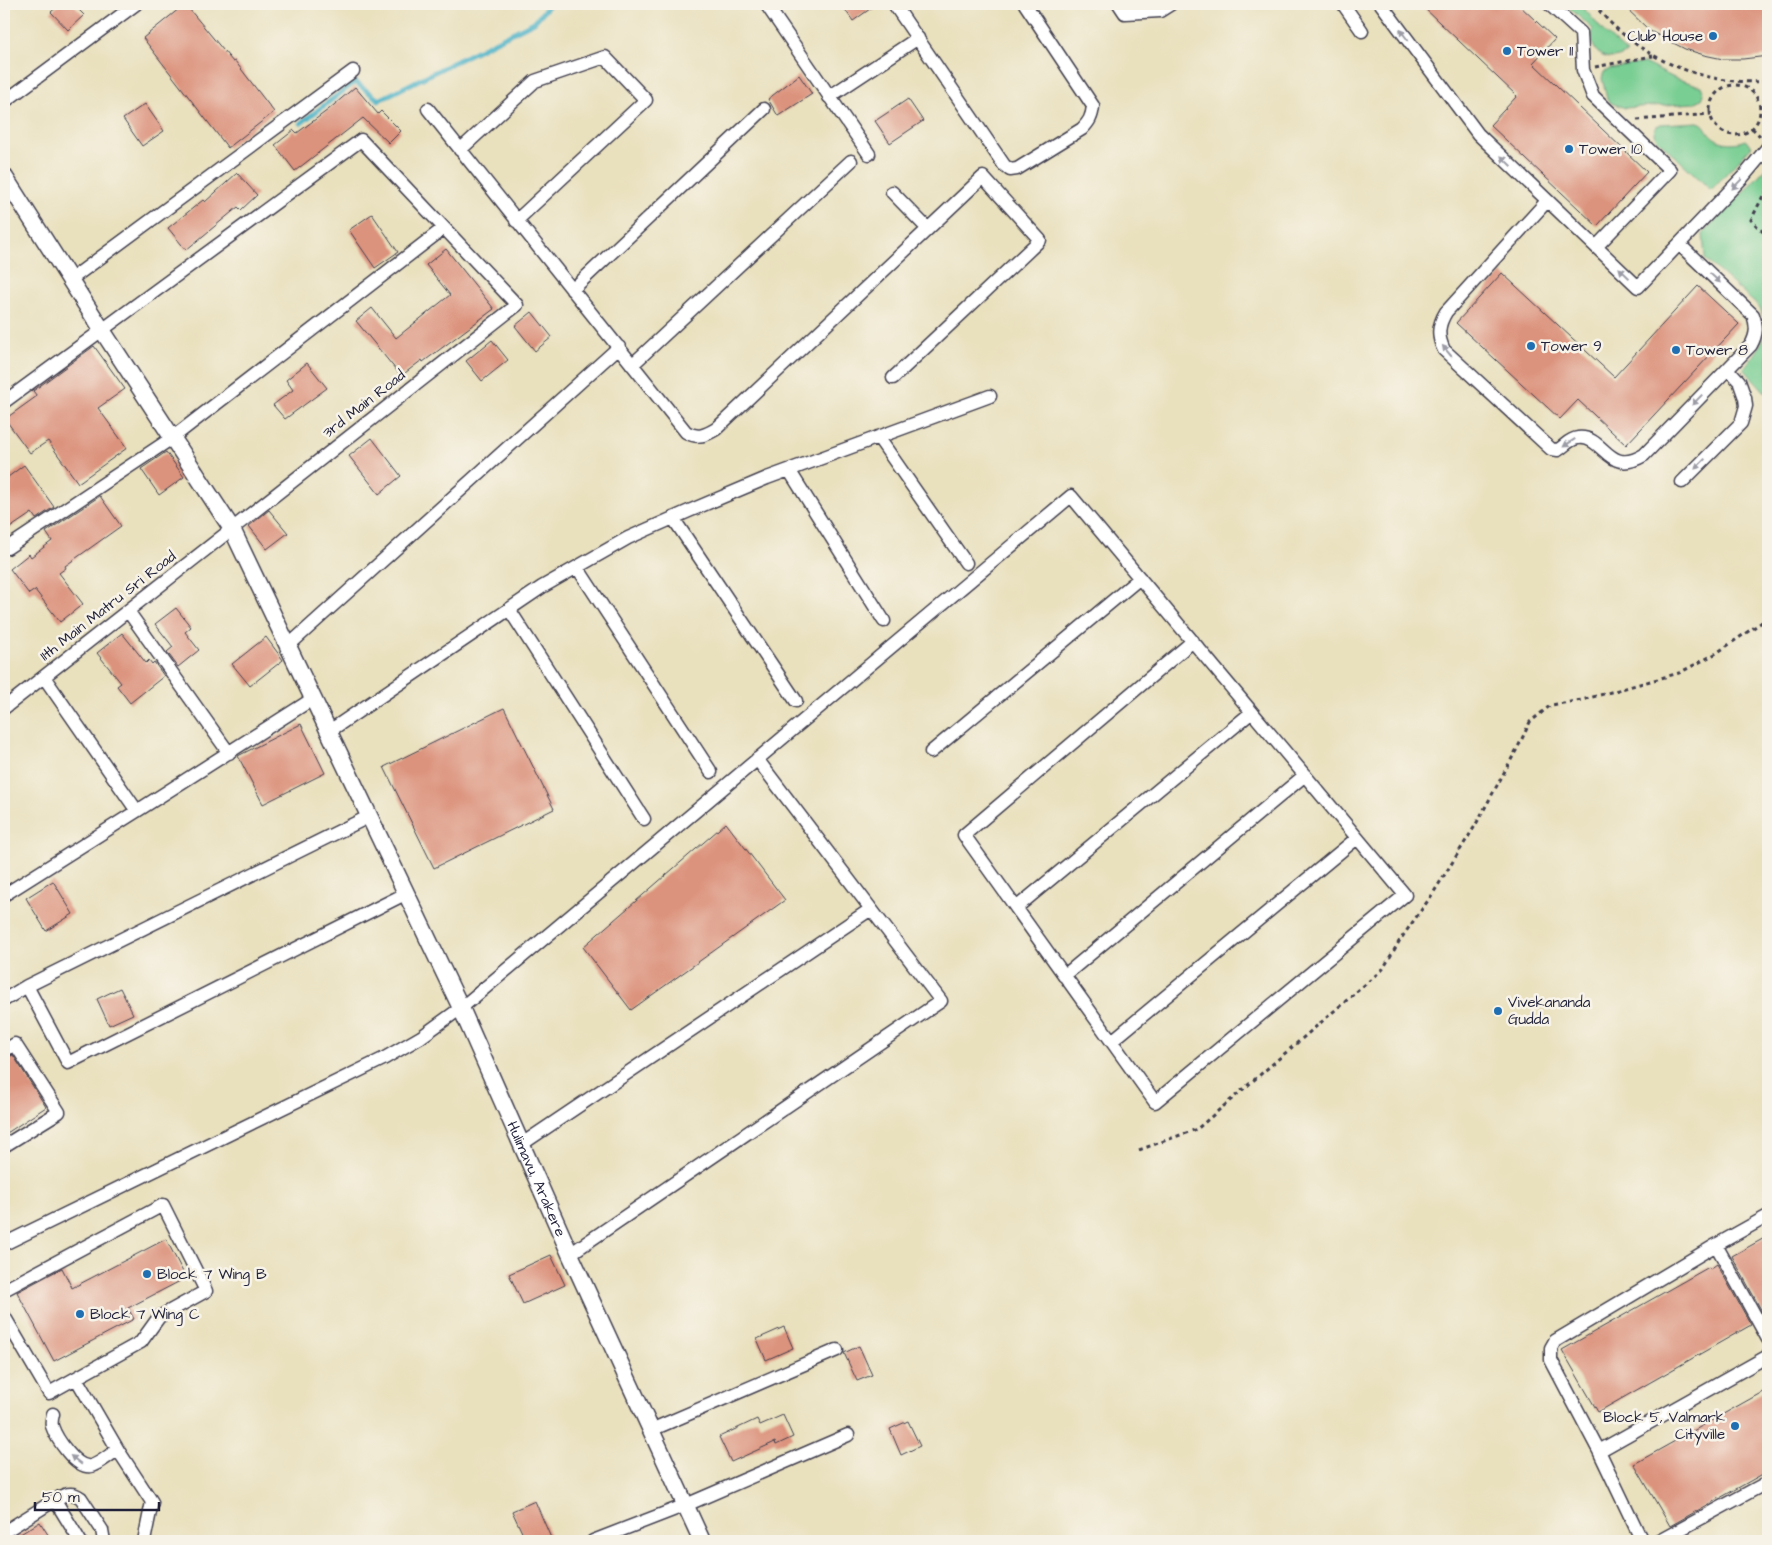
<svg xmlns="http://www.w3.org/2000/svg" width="1772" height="1545" font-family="'Architects Daughter',sans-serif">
<rect width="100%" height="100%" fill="#f7f3e8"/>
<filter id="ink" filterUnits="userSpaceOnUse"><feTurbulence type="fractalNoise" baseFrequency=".02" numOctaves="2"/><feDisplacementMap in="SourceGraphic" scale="10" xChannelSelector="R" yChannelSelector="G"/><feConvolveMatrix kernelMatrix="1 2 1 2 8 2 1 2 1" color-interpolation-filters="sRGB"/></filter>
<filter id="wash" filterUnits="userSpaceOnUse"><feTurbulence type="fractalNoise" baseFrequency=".0096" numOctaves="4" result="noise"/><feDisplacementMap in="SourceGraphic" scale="20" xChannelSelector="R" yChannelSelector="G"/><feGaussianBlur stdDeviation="1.12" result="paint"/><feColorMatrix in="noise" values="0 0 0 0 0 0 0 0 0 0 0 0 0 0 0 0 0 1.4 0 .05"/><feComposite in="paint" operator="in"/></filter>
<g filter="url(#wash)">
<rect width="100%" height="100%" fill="#e9e0bd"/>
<path fill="#78ce93" stroke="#4d7867" d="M1565,4H1580L1605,33L1627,53C1607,66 1587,52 1593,29Z
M1644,63L1674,78L1701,86L1704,94L1702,99L1694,103L1625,108L1611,103L1607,99L1602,78L1604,72L1610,69Z
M1698,122C1705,124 1705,128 1709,133C1718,144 1733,145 1745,140L1752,146L1711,190L1658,140L1654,134L1655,127L1661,124Z
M1768,166V395L1744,369C1760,349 1772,333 1759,307L1705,259L1703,234Z"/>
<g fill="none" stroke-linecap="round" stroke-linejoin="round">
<path stroke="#47b1c6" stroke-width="5" d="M301,123L355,82L379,100L534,22L550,4"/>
</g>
<g id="blocks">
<path fill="#dc937d" d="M60,4H73L84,15L68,30L51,12Z
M185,4L233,62L235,61L274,112L228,148L143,38Z
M841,4H877L853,21Z
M1420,4H1518L1555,39L1533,63L1647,172L1597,226L1490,125L1517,96Z
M1622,4H1768V56L1743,59H1723L1704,55L1685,49L1650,31Z
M799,75L812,94L778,116L768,99Z
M355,87L378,114L381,111L401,131L389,143L363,118L295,171L275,145L294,130L297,133L328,110Z
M908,99L923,121L890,143L875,121Z
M145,104L164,131L142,146L123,119Z
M237,173L257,195L241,210L238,207L186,250L168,228L203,200L205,202Z
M372,214L398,252L375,268L349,230Z
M446,249L494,309L423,362L422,360L401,376L356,321L372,308L396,338L450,295L426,265Z
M1502,273L1614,377L1698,286L1739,324L1626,445L1578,400L1560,419L1456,323Z
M532,312L552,337L535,351L515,326Z
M492,340L508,360L482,381L466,361Z
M94,346L125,389L98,408L127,448L78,483L48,441L30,453L5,419L37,396L33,391Z
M307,363L327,388L285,419L273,405L293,390L286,380Z
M372,438L401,476L379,494L349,456Z
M166,452L184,477L159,495L141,469Z
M24,465L54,507L36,519L32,513L4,532V480Z
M100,496L121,526L65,566L66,568L59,573L83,604L60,622L35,590L29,594L10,569L29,554L31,557L52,541L46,532Z
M269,510L288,533L267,549L249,526Z
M176,608L191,627L185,632L199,650L178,667L167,652L173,647L155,624Z
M122,633L146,663L149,660L152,664L154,662L164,676L130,703L117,686L121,683L97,653Z
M266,637L283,660L250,686L232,664Z
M504,708L554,809L434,868L384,767Z
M301,724L325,773L263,804L238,756Z
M726,823L785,900L631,1010L583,947Z
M53,881L73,914L46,931L26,898Z
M120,988L133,1014L109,1025L97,999Z
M13,1055L46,1107L4,1135V1059Z
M1768,1236V1316L1765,1317L1732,1256Z
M166,1239L186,1278L128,1308L134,1319L54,1361L17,1292L62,1268L72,1288Z
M551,1255L565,1285L523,1304L509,1274Z
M1717,1264L1751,1325L1598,1412L1562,1350L1709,1267L1710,1269Z
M784,1327L793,1348L766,1360L757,1339Z
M859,1346L872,1375L857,1381L844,1353Z
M1768,1389V1471L1670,1526L1634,1464Z
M783,1415L793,1437L776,1445L775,1442L731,1462L719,1437L757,1419L760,1425Z
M908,1421L920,1446L901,1455L890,1429Z
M535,1501L551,1538L544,1541H526L512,1511Z
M40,1522L52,1541H9Z"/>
</g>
</g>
<g filter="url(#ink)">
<use href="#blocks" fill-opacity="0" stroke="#403e4e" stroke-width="1"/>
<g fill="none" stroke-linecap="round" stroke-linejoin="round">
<g stroke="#403e4e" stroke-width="15">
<path id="minor" d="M766,4L869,154
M894,4L1004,165L1010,170L1017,169L1082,129C1089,122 1092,117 1093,106L1025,4
M1119,4L1125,13L1160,11L1171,4
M1343,4L1362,31
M1381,4L1478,134L1638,287L1743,177L1768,147
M1549,4L1581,33L1583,70L1593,96L1670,170L1596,247
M829,97L918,38
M4,102L136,4
M428,109L686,432C698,439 706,435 716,429L983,177L1040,240L893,378
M460,150L535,81L605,57L646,100L516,221
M892,192L928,229
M1547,201L1446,312C1438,325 1437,336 1444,350L1551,449L1558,450C1565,446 1569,439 1578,438C1605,435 1607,477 1644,455L1751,345C1757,334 1757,326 1753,315L1679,244
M70,280L353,71
M572,290L764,109
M632,365L851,161
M4,402L361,140L517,305L4,708
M878,437L966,563
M789,470L884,621
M1682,482L1741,423L1746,406L1745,398L1739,381L1728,369
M673,518L796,701
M7,548L172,438L444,228
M577,567L711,772
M509,609L644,819
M128,611L229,753
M288,646L619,347
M44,677L137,811
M328,732L542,587L628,538L689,511L767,478L990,396
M931,752L1140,578
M4,895L137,811L314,698
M1016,908L1252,712
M1064,976L1305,775
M27,986L68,1063L407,893
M4,1000L27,986L370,816
M1112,1041L1357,838
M4,1051L15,1044L59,1112L4,1146
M522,1144L871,909
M4,1244L383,1059L421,1037L461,1008L1071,496L1405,895L1155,1102L964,835L1193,641
M1716,1245L1768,1339
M570,1254L941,1001L757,759
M4,1290L163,1205L206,1291L159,1317L141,1342L49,1393L4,1316
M76,1378L118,1450L152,1502L144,1541
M53,1414C52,1418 51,1422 52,1426C56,1438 76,1469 91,1466C100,1464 110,1454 118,1450
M651,1430L837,1350
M1599,1451L1768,1356
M55,1500C64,1494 72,1491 81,1498L102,1530L104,1541
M4,1532L55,1500L80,1541
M593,1541L686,1505L848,1435
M1642,1541L1599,1451L1551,1360V1348L1555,1341L1716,1245L1768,1216
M1659,1541L1768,1482"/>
</g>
<g stroke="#403e4e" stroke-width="19">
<g id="tertiary">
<path id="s1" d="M4,176L102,330L232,529L461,1008L570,1254L702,1541"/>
</g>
</g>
<path stroke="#403e4e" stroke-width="3" stroke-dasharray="4 4" stroke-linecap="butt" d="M1594,4C1634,56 1702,87 1768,81
M1595,67L1653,56
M1710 110a25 25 0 1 1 50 0a25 25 0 1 1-50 0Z
M1637,120L1711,114
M1752,128L1760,136
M1768,190L1763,196L1751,220L1768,237
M1139,1150L1197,1129L1383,969L1400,940L1432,895L1475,826L1518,747L1530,722L1551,705L1582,700L1679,673L1715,654L1768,618"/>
<use href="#minor" stroke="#fff" stroke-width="12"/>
<use href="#tertiary" stroke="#fff" stroke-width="16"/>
</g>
<defs><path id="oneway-solid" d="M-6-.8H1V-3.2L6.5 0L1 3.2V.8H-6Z" transform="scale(1.25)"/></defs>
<g fill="#9c9ca7">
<use href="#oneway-solid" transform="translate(1404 35) rotate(-127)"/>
<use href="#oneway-solid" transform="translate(1506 161) rotate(-136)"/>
<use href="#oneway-solid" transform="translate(1737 184) rotate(134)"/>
<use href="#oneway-solid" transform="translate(1624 273) rotate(-136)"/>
<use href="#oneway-solid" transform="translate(1715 278) rotate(43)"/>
<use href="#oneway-solid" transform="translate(1447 351) rotate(-130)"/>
<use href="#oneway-solid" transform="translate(1697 400) rotate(134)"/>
<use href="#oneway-solid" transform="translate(1569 443) rotate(146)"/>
<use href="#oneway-solid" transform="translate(1700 464) rotate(135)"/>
<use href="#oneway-solid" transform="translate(76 1460) rotate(-142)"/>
</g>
</g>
<g fill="#1f6fb2" stroke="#f7f3e8" stroke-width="2">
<circle cx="1713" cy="36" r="5"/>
<circle cx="1507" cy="51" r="5"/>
<circle cx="1569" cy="149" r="5"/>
<circle cx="1531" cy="346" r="5"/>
<circle cx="1676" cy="350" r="5"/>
<circle cx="1498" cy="1011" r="5"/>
<circle cx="147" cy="1274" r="5"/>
<circle cx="80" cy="1314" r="5"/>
<circle cx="1735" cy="1426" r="5"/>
</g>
<g text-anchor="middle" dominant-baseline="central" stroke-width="5" stroke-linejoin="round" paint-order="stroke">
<g font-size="15" fill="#22223b" stroke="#f7f3e8" text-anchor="start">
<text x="1703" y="36" text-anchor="end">Club House</text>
<text x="1517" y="51">Tower 11</text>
<text x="1579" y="149">Tower 10</text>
<text x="1541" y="346">Tower 9</text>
<text x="1686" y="350">Tower 8</text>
<text x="1508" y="1002">Vivekananda<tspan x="1508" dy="17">Gudda</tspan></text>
<text x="157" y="1274">Block 7 Wing B</text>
<text x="90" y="1314">Block 7 Wing C</text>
<text x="1725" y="1417" text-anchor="end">Block 5, Valmark<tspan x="1725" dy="17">Cityville</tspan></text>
</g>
<g font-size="15" fill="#22223b" stroke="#f7f3e8">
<text transform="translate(364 404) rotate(-38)">3rd Main Road</text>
<text transform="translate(108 606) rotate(-38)">11th Main Matru Sri Road</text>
<text stroke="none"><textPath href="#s1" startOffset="1138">Hulimavu, Arakere</textPath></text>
</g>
</g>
<rect width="1772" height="1545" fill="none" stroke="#f7f3e8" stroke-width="20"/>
<path d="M35 1502v8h124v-8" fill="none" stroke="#22223b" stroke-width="2.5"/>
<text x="42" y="1502" font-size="15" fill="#22223b" stroke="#f7f3e8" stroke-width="4" paint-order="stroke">50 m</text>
</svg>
